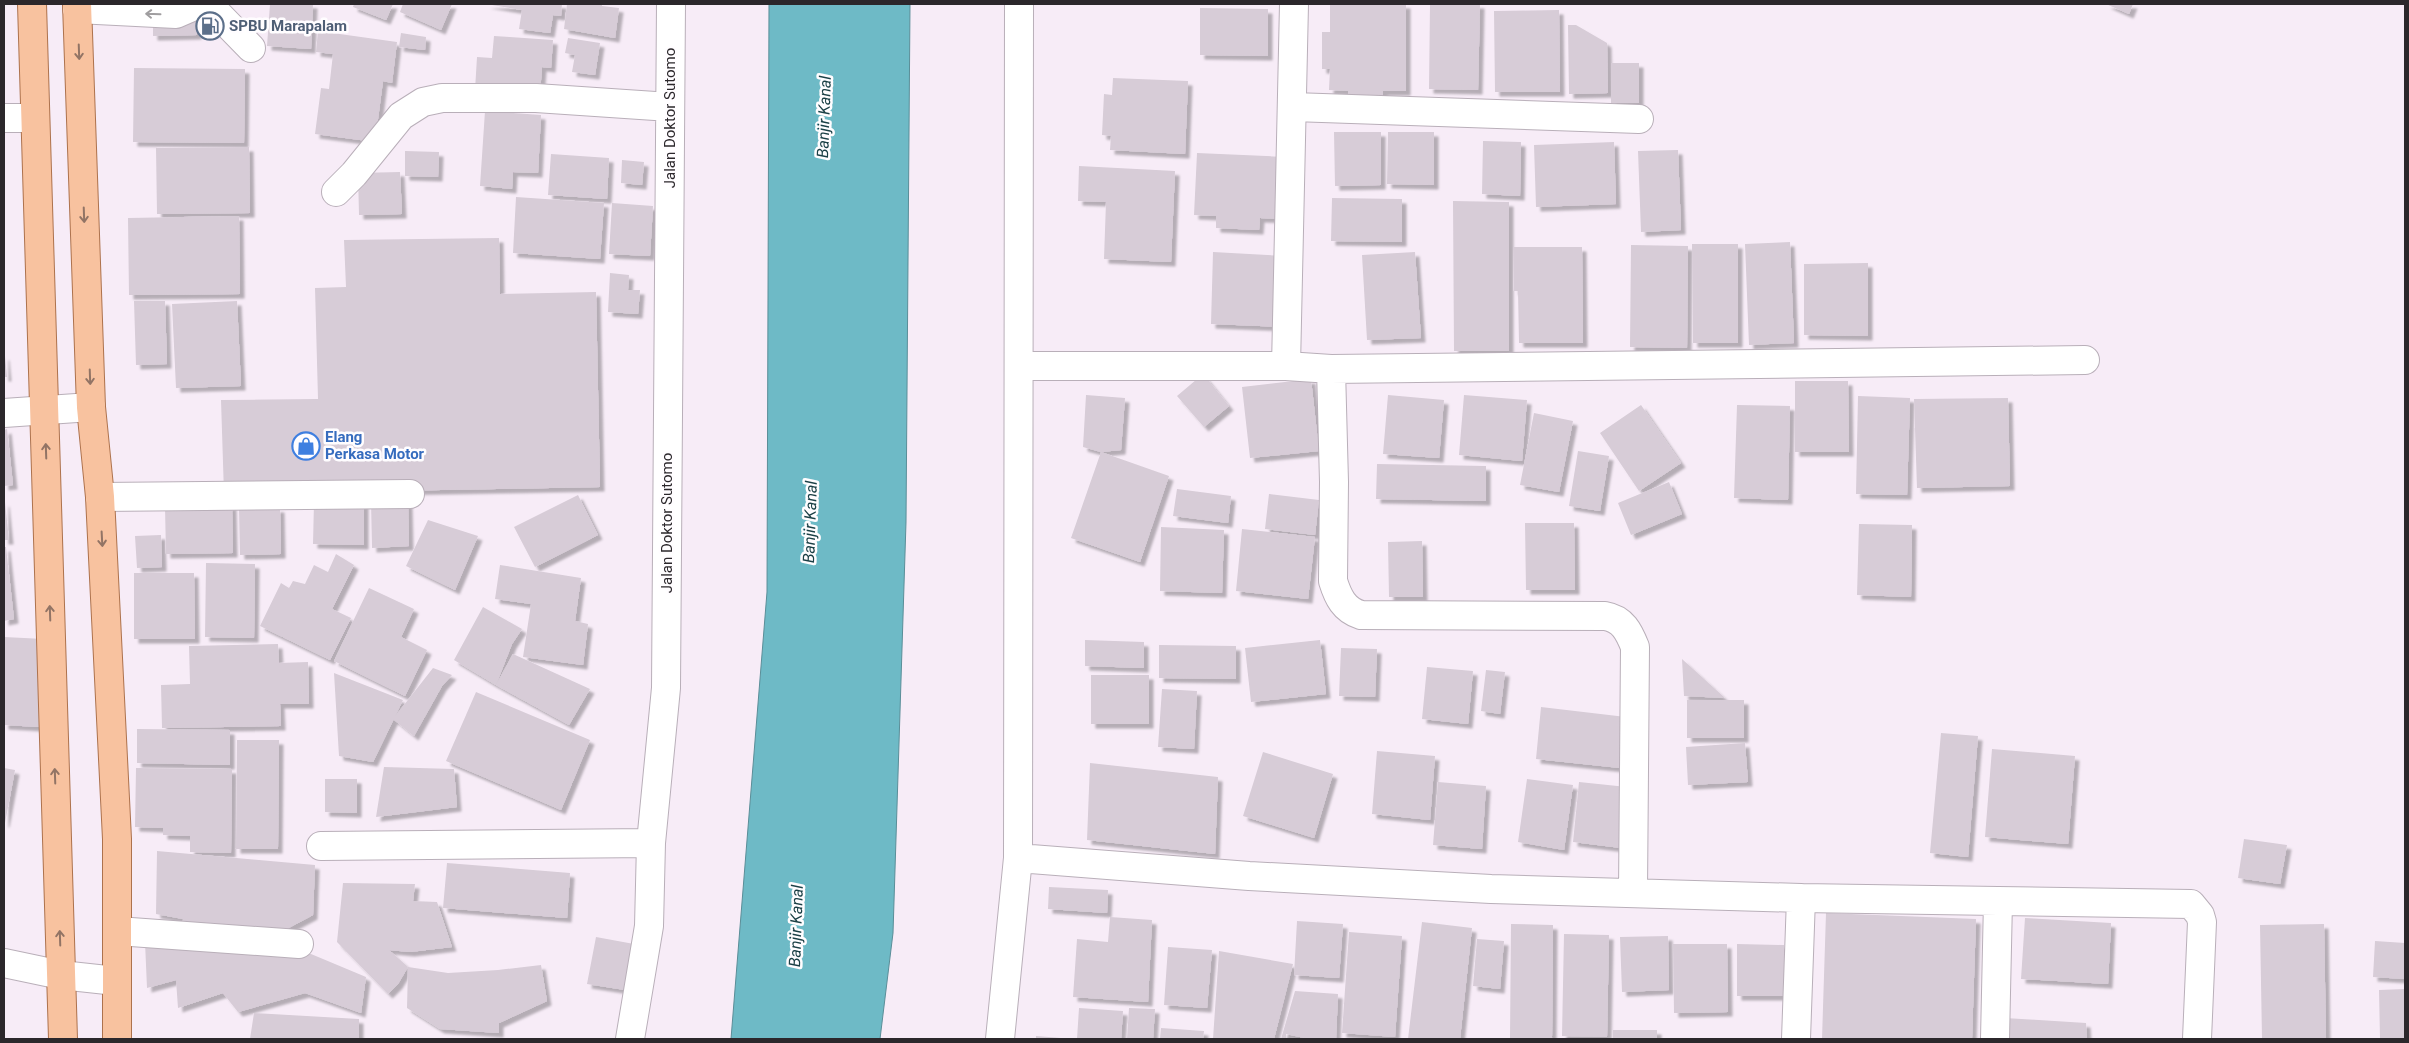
<svg xmlns="http://www.w3.org/2000/svg" width="2409" height="1043" font-family="Roboto,sans-serif">
<defs>
<filter id="shadow"><feDropShadow dx="4.5" dy="4.5" stdDeviation="1" flood-color="#0004"/></filter>
</defs>
<rect width="100%" height="100%" fill="#f7ecf7"/>
<path fill="#6ebac6" stroke="#5a8e98" d="M769,4H910L906,522L893,933L880,1039H731L767,592Z"/>
<path fill="#d7ccd7" filter="url(#shadow)" d="M153,4H197V35L153,36Z
M270,4H313L311,49L267,46Z
M354,4H393L386,20L353,7Z
M403,4H452L441,30L400,12Z
M486,4H562L561,16L553,15L550,33L519,29L522,10Z
M567,4H602V6L619,8L615,38L564,29Z
M1330,4H1406V91H1383V98H1348V91L1329,90L1330,69H1322V32H1330Z
M1430,4H1480L1478,90L1429,89Z
M2106,4H2133L2129,14Z
M1200,8L1268,9V56L1200,55Z
M1559,10L1560,92H1495L1494,11Z
M1568,25H1576L1607,43L1608,93L1569,94Z
M318,31L397,42L392,83L383,81L375,142L315,134L321,88L329,89L333,54L316,52Z
M401,33L426,37L425,50L399,47Z
M494,36L553,40L551,68L542,67L540,94L475,90L477,57L492,58Z
M568,38L600,43L595,75L572,72L575,55L565,53Z
M1611,63H1639V103H1611Z
M134,68L245,69L244,143L133,142Z
M1113,78L1188,81L1185,154L1110,150L1111,136L1102,135L1104,94L1112,95Z
M485,111L541,115L538,173L513,172L512,189L480,186Z
M1334,132H1381V185L1335,186Z
M1388,132H1434V185L1387,184Z
M1483,141L1521,142L1520,196L1482,194Z
M1614,142L1616,204L1536,207L1534,145Z
M249,147L250,213L157,214L156,148Z
M1678,150L1681,230L1641,232L1638,151Z
M405,151L439,152L438,177L405,176Z
M1197,153L1286,157L1284,219L1260,218L1259,230L1216,228V216L1194,215Z
M551,154L609,158L607,199L548,195Z
M622,160L644,162L642,185L621,183Z
M1079,166L1175,171L1171,262L1104,259L1106,202L1078,201Z
M400,172L402,214L359,215L358,173Z
M516,197L604,203L600,259L513,253Z
M1332,198L1402,199V242L1331,241Z
M1453,201L1509,202V351H1454Z
M612,203L653,206L650,256L609,254Z
M239,216L240,294L129,295L128,218Z
M499,238L500,294L596,292L600,487L224,494L221,400L318,399L315,288L346,287L344,240Z
M1790,242L1794,343L1749,345L1745,244Z
M1692,244H1738V343H1693Z
M1631,245L1688,246L1687,348L1630,347Z
M1513,247H1582L1583,343H1519L1518,291H1514Z
M1213,252L1284,256L1282,327L1211,324Z
M1415,252L1421,338L1367,340L1362,255Z
M1868,263V336L1804,335V264Z
M610,273L629,275L628,290H640L638,314L608,312Z
M134,301H165L167,364L136,365Z
M237,301L241,386L176,388L172,304Z
M4,356H5L7,377H4Z
M1203,374L1229,406L1204,427L1177,396Z
M1311,379L1319,451L1250,458L1242,387Z
M1795,381H1848L1849,452H1795Z
M1086,395L1125,398L1121,450L1101,452L1083,447Z
M1388,395L1444,400L1439,458L1383,454Z
M1464,395L1527,400L1522,461L1459,455Z
M1858,396L1910,398L1907,495L1856,494Z
M2008,398L2010,486L1917,488L1914,399Z
M1641,405L1681,463L1639,491L1600,433Z
M1737,405L1790,406L1788,500L1734,498Z
M1534,413L1573,421L1559,492L1520,485Z
M7,429L13,485L4,486V430Z
M1578,451L1609,456L1600,511L1569,506Z
M1101,452L1169,476L1140,562L1071,538Z
M1377,464L1486,466V501L1376,499Z
M1669,482L1682,514L1631,535L1618,503Z
M1177,489L1231,496L1228,523L1173,516Z
M1269,494L1319,500L1315,535L1265,529Z
M578,495L598,535L535,567L514,527Z
M408,501L409,546L372,548L371,502Z
M5,502L9,540H4V503Z
M314,502L364,503V545L313,544Z
M232,505L233,553L166,554L165,507Z
M239,508H280L281,554L240,555Z
M428,520L478,536L455,590L406,566Z
M1525,523H1574L1575,590H1526Z
M1859,524L1912,525L1911,597L1857,595Z
M1161,527L1224,530L1222,593L1160,591Z
M1242,529L1315,537L1308,599L1236,591Z
M161,535L162,567L137,568L135,536Z
M1422,541L1423,597H1389L1388,542Z
M4,547H6L14,619L4,621Z
M336,554L354,565L332,609L351,618L330,660L260,626L281,583L289,588L293,581L305,584L314,565L328,572Z
M206,563L255,564L254,638L205,637Z
M500,565L581,578L575,621L588,624L583,665L523,657L531,604L495,599Z
M134,573H194L195,639H134Z
M369,588L414,609L401,637L427,650L405,696L334,661Z
M483,607L522,629L512,644L496,685L454,660Z
M4,637L44,639L39,727L4,725Z
M1085,640L1144,642V668L1085,666Z
M1320,640L1326,694L1251,702L1245,648Z
M278,644L279,663L308,662L309,704H280L281,726L162,728L161,685L190,684L189,646Z
M1159,645L1236,646V679L1159,678Z
M1341,648L1377,649L1375,697L1339,696Z
M513,654L590,689L569,725L496,685Z
M1682,659L1725,698L1684,696Z
M1427,667L1473,671L1468,724L1422,719Z
M433,668L452,675L442,686L414,736L393,719Z
M1486,670L1505,672L1500,714L1481,711Z
M334,673L403,700L373,762L339,756Z
M1091,675H1149V724H1091Z
M1162,689L1197,691L1194,749L1158,747Z
M476,692L590,740L561,810L446,761Z
M1687,700H1744V738H1687Z
M1541,707L1626,717L1620,768L1536,759Z
M137,729L230,730V765L137,763Z
M1941,733L1978,736L1968,857L1930,853Z
M237,740H279L278,849H236Z
M1745,743L1748,782L1688,785L1686,747Z
M1992,749L2075,756L2068,844L1985,837Z
M1377,751L1435,756L1430,820L1372,814Z
M1263,752L1333,774L1314,838L1243,816Z
M1090,763L1218,777L1215,854L1087,840Z
M384,767L454,769L457,807L376,817Z
M4,768L15,770L5,823H4Z
M136,768L232,769L231,853L190,852V836L163,835V828L135,827Z
M325,779H357V813L325,812Z
M1527,779L1573,785L1564,850L1518,842Z
M1438,782L1486,786L1482,849L1433,845Z
M1579,782L1627,787L1621,848L1573,842Z
M2244,839L2287,845L2280,884L2238,878Z
M157,851L315,865L313,915L281,932L182,934L183,919L156,914Z
M447,863L570,873L567,918L443,908Z
M343,883L415,884L413,901L437,902L452,947L410,952L389,950L408,967L398,984L388,994L337,942Z
M1049,887L1108,890L1107,913L1048,909Z
M1826,913L1976,919L1972,1039H1822Z
M1110,917L1152,920L1148,1002L1073,997L1077,939L1108,942Z
M2025,918L2111,923L2108,984L2021,979Z
M1297,921L1343,924L1339,978L1294,975Z
M1422,922L1472,928L1460,1039H1408Z
M1511,924L1553,925L1552,1039H1510Z
M2324,924L2326,1039H2262L2260,925Z
M1349,932L1402,936L1395,1037L1342,1033Z
M1564,934L1609,935L1607,1037L1562,1036Z
M1668,936L1669,990L1622,992L1620,937Z
M596,937L634,944L625,990L587,984Z
M1477,939L1504,941L1500,989L1473,986Z
M2375,941L2405,943V979L2373,977Z
M145,942L311,954L366,977L361,1013L305,993L238,1012L223,993L178,1008L176,980L147,988Z
M1673,944H1727L1728,1012L1674,1013Z
M1737,944L1784,945V996H1737Z
M1168,947L1212,950L1207,1008L1164,1005Z
M1219,951L1293,964L1274,1039H1213Z
M541,965L547,1001L499,1023V1033L440,1029L407,1008L408,967L448,973L498,970Z
M2405,989V1039H2380L2379,990Z
M1295,991L1338,994L1336,1039H1309L1286,1034V1039H1281Z
M1079,1008L1123,1011L1121,1039H1077Z
M1129,1008L1155,1009L1153,1039H1127Z
M254,1013L359,1019V1039H250Z
M2005,1018L2086,1023L2087,1039H2005Z
M1161,1028L1204,1031L1203,1039H1160Z
M1613,1030H1657V1039H1613Z
M1036,1036L1061,1038V1039H1036Z"/>
<g fill="none" stroke-linecap="round" stroke-linejoin="round">
<g stroke="#b9afb9" stroke-width="30">
<path id="minor" d="M208,4L251,48
M77,9L176,14L199,4
M1293,107L1639,119
M4,118H35
M336,192L354,174L401,116L423,102L442,98H536L670,107
M1019,366H1286L1331,369L2085,360
M1286,366L1294,4
M1331,369L1334,482L1333,581C1338,597 1344,610 1361,615L1605,616C1623,619 1629,632 1635,647L1633,893
M4,413L91,407
M100,497L410,494
M321,846L651,843
M1018,858L1249,876L1491,889L1801,898L1796,1039
M1801,898L1998,901L1995,1039
M1998,901L2191,904L2200,915L2202,922L2197,1039
M117,931L299,944
M4,963L61,975L116,981
M630,1039L649,926L651,843L666,688L671,4
M1000,1039L1018,858L1019,4"/>
</g>
<g stroke="#ad724d" stroke-width="30">
<path id="major" d="M32,4L63,1039
M77,4L91,407L100,497L117,839V1039"/>
</g>
<use href="#minor" stroke="#fff" stroke-width="28"/>
<use href="#major" stroke="#f8c29f" stroke-width="28"/>
</g>
<defs><path id="oneway-shaft" d="M-6 0H5M1.5-3L5.5 0L1.5 3" fill="none" stroke-width="1.6" stroke-linecap="round" stroke-linejoin="round" transform="scale(1.25)"/></defs>
<use stroke="#a09ea0" href="#oneway-shaft" transform="translate(153 14) rotate(-178)"/>
<g stroke="#927465">
<use href="#oneway-shaft" transform="translate(79 52) rotate(88)"/>
<use href="#oneway-shaft" transform="translate(84 215) rotate(88)"/>
<use href="#oneway-shaft" transform="translate(90 377) rotate(88)"/>
<use href="#oneway-shaft" transform="translate(46 451) rotate(-92)"/>
<use href="#oneway-shaft" transform="translate(102 539) rotate(87)"/>
<use href="#oneway-shaft" transform="translate(50 613) rotate(-92)"/>
<use href="#oneway-shaft" transform="translate(55 776) rotate(-92)"/>
<use href="#oneway-shaft" transform="translate(60 938) rotate(-92)"/>
</g>
<defs>
<g id="fuel-ring" transform="scale(1.4375)"><circle r="9.5" fill="#fffdff" stroke="#5c6f8a" stroke-width="1.5"/><path d="M-5.5-6h7V0h2V4h1.3V-2.5L3-4.5l.8-.8L6-3V5H2.5V1h-1V6h-7ZM-4.2-4.7v3.2H.2V-4.7Z" fill="#5c6f8a"/></g>
<g id="shop-ring" transform="scale(1.4375)"><circle r="9.5" fill="#fffdff" stroke="#3f7fe0" stroke-width="1.5"/><path d="M-5-2.5h2.3a2.7 3.5 0 0 1 5.4 0H5L5.5 6h-11ZM-1.5-2.5h3a1.5 2.3 0 0 0-3 0Z" fill="#3f7fe0"/></g>
</defs>
<g fill-rule="evenodd">
<use href="#fuel-ring" x="210" y="26"/>
<use href="#shop-ring" x="306" y="446"/>
</g>
<g text-anchor="middle" dominant-baseline="central" stroke-width="5" stroke-linejoin="round" paint-order="stroke">
<g font-size="15" font-weight="bold" fill="#4e5e75" stroke="#fffdff" text-anchor="start">
<text x="229" y="26">SPBU Marapalam</text>
</g>
<g font-size="15" fill="#2b272b" stroke="#fffdff">
<text transform="translate(670 118) rotate(-90)">Jalan Doktor Sutomo</text>
<text transform="translate(667 523) rotate(-90)">Jalan Doktor Sutomo</text>
</g>
<g font-size="15" font-weight="bold" fill="#366cbe" stroke="#fffdff" text-anchor="start">
<text x="325" y="437">Elang<tspan x="325" dy="17">Perkasa Motor</tspan></text>
</g>
<g font-size="16" font-style="italic" fill="#1b4046" stroke="#fffdff">
<text transform="translate(824 117) rotate(-88)">Banjir Kanal</text>
<text transform="translate(810 522) rotate(-88)">Banjir Kanal</text>
<text transform="translate(796 926) rotate(-88)">Banjir Kanal</text>
</g>
</g>
<rect width="2409" height="1043" fill="none" stroke="#2b272b" stroke-width="10"/>
</svg>
